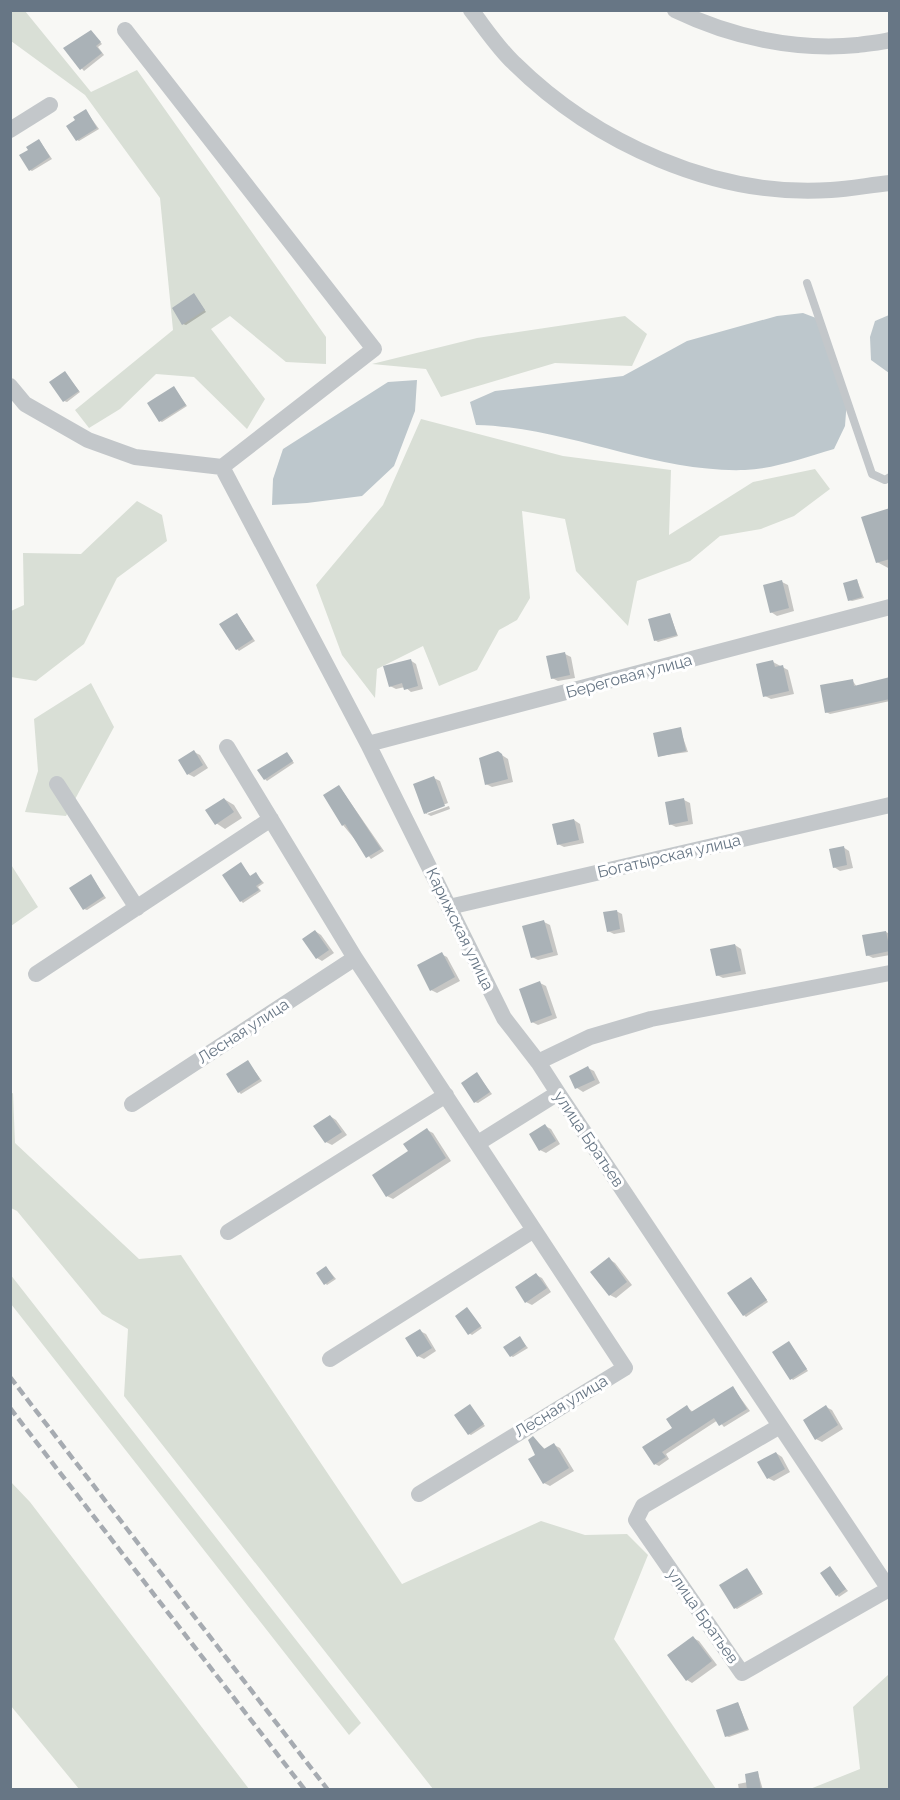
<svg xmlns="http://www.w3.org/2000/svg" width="900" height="1800" font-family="Raleway,sans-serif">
<rect width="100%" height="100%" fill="#f8f8f5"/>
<path fill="#d9dfd6" d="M11,11H25L91,92L137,70L326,337V364L286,362L230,316L211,329L265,399L247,429L194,377L156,374L120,409L89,428L75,410L173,330L160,198L85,95L11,41Z
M625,316L647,334L632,366L555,363L441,397L426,369L372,364L477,338Z
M421,419L563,456L671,470L669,535L753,482L815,469L830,489L794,516L761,529L720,536L690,561L637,581L628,626L576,571L565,519L522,511L530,598L517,620L499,630L477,670L439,686L423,646L377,669L375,698L342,655L316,585L383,505Z
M137,501L162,515L167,541L117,578L84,644L36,681L11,677V611L24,605L23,553L81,554Z
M91,683L114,727L66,816L25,812L38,771L34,719Z
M10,863L38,907L11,926H10Z
M13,1093L15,1143L139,1259L181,1255L402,1584L541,1521L585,1535L627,1534L648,1555L614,1639L716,1789H433L124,1396L128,1329L102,1314L17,1211L11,1208L10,1094Z
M10,1274L361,1723L349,1735L11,1304Z
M10,1481L30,1502L249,1789H79L11,1706Z
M889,1674V1789H810L860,1769L853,1707Z"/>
<path fill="#bdc7cc" d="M803,313L816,318L847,399L845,426L834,449C806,457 774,469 745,470C653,473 568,427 476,425L470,402L495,391L623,376L687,341L777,316Z
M889,315V373L871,360L870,337L875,321Z
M417,380L415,411L394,466L362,496L307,503L272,505L273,479L283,449L388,382Z"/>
<path fill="#0003" d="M91,32L102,44L98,47L104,55L84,71L65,49Z
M86,111L99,129L79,141L77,140Z
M39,140L52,159L32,171L30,170V150Z
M194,295L206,312L186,325L183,324Z
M65,373L80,392L67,402L64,401Z
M174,388L187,406L162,422L160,421Z
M890,510V569L877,562Z
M857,580L864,598L852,601L849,600Z
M782,582L788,585L794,611L777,616L771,612Z
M237,614L255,641L239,651L237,649Z
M670,615L678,636L658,642L655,640Z
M565,654L571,657L575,678L558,681L552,678Z
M410,660L416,664L423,689L411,692L405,687L396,689L390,686Z
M773,662L788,670L794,694L771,699L765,696Z
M890,679V701L830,714L826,712L852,680L857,687Z
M680,729L688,752L659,756Z
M194,752L200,755L208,768L194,777L188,774Z
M497,752L508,759L513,782L492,787L486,784Z
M287,753L294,763L267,781L265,779Z
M434,778L440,781L448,803L427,811V814L425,813Z
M339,786L384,851L371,859L343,825Z
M224,799L234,805L242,818L225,829L216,823Z
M684,800L690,803L693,824L676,827L670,824Z
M449,806L450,809L431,816L427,814Z
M574,820L580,824L584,843L564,847L558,844Z
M843,847L849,851L853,868L840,871L834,867Z
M241,864L251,877L256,874L264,883L258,887L261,891L243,903L241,901Z
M91,876L106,898L87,910L84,909Z
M616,911L622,914L625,932L614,934L608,931Z
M544,922L550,925L558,955L538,960L532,957Z
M315,931L321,935L334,953L322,961L317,958Z
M886,932L890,934V955L873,958L867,955Z
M735,945L741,949L746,974L723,978L717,975Z
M441,954L447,957L460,981L437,993L431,990Z
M540,983L546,986L557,1018L538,1025L532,1022Z
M248,1062L262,1081L241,1094L239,1092Z
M588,1068L594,1071L600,1083L583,1092L577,1088L571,1077Z
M477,1074L492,1094L478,1103L475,1102Z
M330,1116L336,1120L347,1135L332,1145L326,1142Z
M545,1126L551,1129L560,1144L546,1153L540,1150Z
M427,1130L433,1133L451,1161L393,1199L387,1196L410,1151Z
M609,1259L615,1263L632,1285L616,1298L610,1295Z
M326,1267L336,1279L327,1285L325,1283Z
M536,1275L542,1278L551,1292L532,1305L526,1302Z
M753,1280L768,1302L746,1317L744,1315Z
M467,1309L482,1328L472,1335L469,1333Z
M420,1331L426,1334L436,1351L424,1359L418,1356Z
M520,1338L528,1348L513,1357L511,1356Z
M789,1343L808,1371L793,1380L791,1378Z
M733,1388L750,1411L724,1427L718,1420L666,1454L669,1459L659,1466L655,1464L687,1407L693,1412Z
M470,1406L485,1426L471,1435L469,1434Z
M826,1407L832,1410L843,1429L822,1442L816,1439Z
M533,1438L546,1450L554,1445L560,1448L574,1471L550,1486L544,1483Z
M776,1453L782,1457L790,1472L774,1481L768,1478Z
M830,1568L848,1591L839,1597L837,1595Z
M747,1570L763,1594L737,1609L735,1608Z
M693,1638L699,1641L717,1665L692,1683L687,1680Z
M738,1703L749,1730L729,1737L726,1736Z
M758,1773L763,1790H739L738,1784L748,1782Z"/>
<path fill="#aab2b7" d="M91,30L101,42L96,46L102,53L80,70L63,48Z
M86,109L97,128L76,141L66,126L75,120L73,117Z
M39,139L50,157L29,171L19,155L28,150L26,147Z
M194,293L205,310L182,325L172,308Z
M65,371L79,391L63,402L49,382Z
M174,386L186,405L159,422L147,403Z
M890,508V559L876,563L861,517Z
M857,579L862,597L848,601L843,583Z
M782,580L789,608L770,613L763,585Z
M237,613L253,639L236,650L219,624Z
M670,613L677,635L654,641L648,619Z
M565,652L570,675L551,679L546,656Z
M411,659L418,686L404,690L402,683L389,687L383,666Z
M773,660L775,667L783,665L789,691L763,697L756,664Z
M890,677V699L825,713L820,685L853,679L854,686Z
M681,727L686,751L658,757L653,733Z
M194,750L203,765L187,775L178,760Z
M498,751L502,754L508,779L485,785L479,758Z
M287,752L293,761L264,780L257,770Z
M434,776L445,806L424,814L413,784Z
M339,785L381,849L366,858L345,824L342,826L323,795Z
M224,798L234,812L215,825L205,810Z
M684,798L688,821L669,825L665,802Z
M574,819L579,840L557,845L552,824Z
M844,846L847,865L833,868L829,849Z
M241,862L250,876L256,872L262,882L256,886L259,890L240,902L222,875Z
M91,874L104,896L83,910L69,888Z
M617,910L620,929L607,932L603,912Z
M544,920L553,952L531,958L522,926Z
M315,930L329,950L316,959L302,939Z
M886,931L890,951L866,956L862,935Z
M735,944L741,971L716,976L710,949Z
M442,952L455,977L430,991L417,965Z
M540,981L552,1015L531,1023L519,989Z
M248,1060L260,1079L238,1093L226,1074Z
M588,1066L595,1080L575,1089L569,1076Z
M477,1072L490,1092L474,1103L461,1083Z
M330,1115L342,1132L325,1143L313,1126Z
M545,1124L556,1141L539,1151L529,1134Z
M427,1128L446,1158L386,1197L372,1175L408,1151L403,1144Z
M609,1257L627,1282L609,1296L590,1272Z
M326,1266L334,1278L324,1285L316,1273Z
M536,1273L547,1288L525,1303L515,1287Z
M751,1277L767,1300L743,1316L727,1293Z
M467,1307L481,1326L468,1335L455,1316Z
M420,1329L432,1348L417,1357L405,1338Z
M520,1336L526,1346L510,1357L503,1347Z
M789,1341L807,1369L790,1380L772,1352Z
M733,1386L747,1409L719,1426L714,1418L662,1452L666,1457L654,1465L642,1447L672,1428L666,1419L687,1405L691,1412Z
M470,1404L484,1424L468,1435L454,1415Z
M826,1405L838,1425L815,1440L803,1420Z
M533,1436L544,1449L554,1443L569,1468L543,1484L528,1459L535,1455L528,1440Z
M776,1452L785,1469L767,1479L757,1462Z
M830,1566L846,1589L836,1596L820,1573Z
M747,1568L762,1592L734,1609L719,1585Z
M693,1636L712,1661L686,1681L667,1655Z
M738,1702L748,1729L725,1737L716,1710Z
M758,1771L761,1790H747L745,1774Z"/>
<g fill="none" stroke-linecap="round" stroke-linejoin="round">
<path stroke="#c3c7ca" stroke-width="8" d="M807,283L872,474L885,480L890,477"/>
<path stroke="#c3c7ca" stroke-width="16" d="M471,10C485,28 498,48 514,63C595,143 716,198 831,190C850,189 870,185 890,183
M675,10C731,37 795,51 858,45C868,43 880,43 890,40
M10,130L50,105
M10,386L25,404L88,440L135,457L222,467L374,349L125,30
M222,467L368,744L504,1018L538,1062L590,1037L651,1019L890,973
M368,744L890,607
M227,747L355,958L625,1368L419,1494
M57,784L137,908
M449,907L890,805
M36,974L271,819
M538,1062L558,1093L889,1589L742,1673L636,1520L643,1506L780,1426
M132,1104L355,958
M478,1143L558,1093
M228,1232L446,1095
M330,1359L534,1230"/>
<path stroke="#a6abb1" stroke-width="4.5" stroke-dasharray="9 4.5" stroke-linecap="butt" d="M10,1377L328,1790
M10,1408L305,1790"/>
</g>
<g text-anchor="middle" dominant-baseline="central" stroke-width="6" stroke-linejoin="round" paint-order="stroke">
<g font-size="16" fill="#677685" stroke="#fff">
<text transform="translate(629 676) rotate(-15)">Береговая улица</text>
<text transform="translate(669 856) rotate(-13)">Богатырская улица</text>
<text transform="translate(460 929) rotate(64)">Карижская улица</text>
<text transform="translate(243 1031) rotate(-33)">Лесная улица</text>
<text transform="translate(589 1139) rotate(56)">улица Братьев</text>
<text transform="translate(561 1406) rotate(-31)">Лесная улица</text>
<text transform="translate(703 1616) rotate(55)">улица Братьев</text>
</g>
</g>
<rect width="900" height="1800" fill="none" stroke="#677685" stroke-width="24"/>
</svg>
